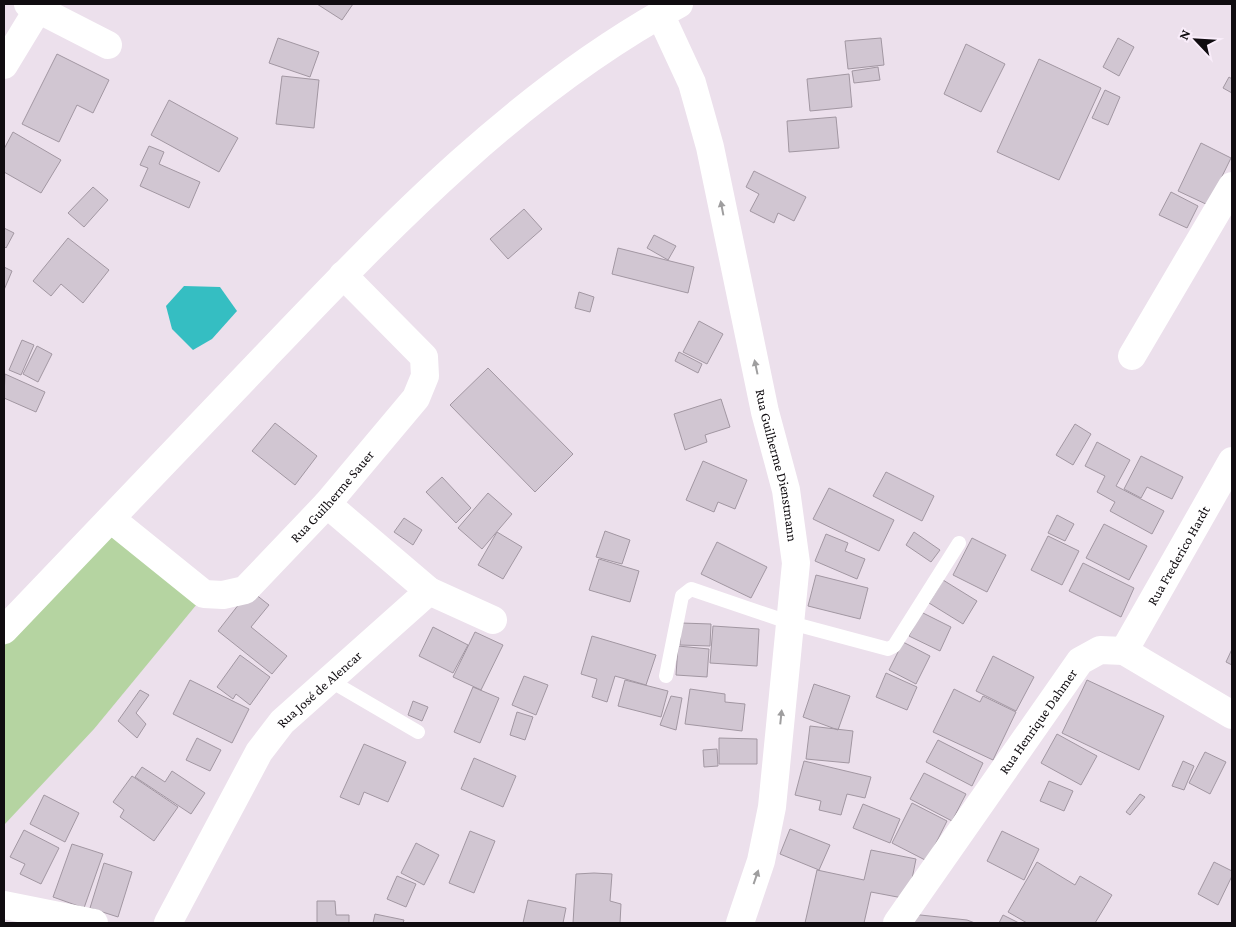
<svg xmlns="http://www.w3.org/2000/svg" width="1236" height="927" font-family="'Crimson Pro',serif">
<rect width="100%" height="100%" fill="#ece0ec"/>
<path fill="#b5d4a1" d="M116,527L197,604L94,729L4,825V646Z"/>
<path fill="#35bec2" d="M184,286L220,287L237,311L212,339L193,350L172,329L166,306Z"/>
<path fill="#d1c6d2" stroke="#a297a2" d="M317,4H353L342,20Z
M278,38L319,52L310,77L269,63Z
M881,38L884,65L848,69L845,41Z
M1118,38L1134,47L1119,76L1103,67Z
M966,44L1005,64L981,112L944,94Z
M57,54L109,80L93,113L77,105L59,142L22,124Z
M1039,59L1101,88L1059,180L997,152Z
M878,67L880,80L854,83L852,71Z
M849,74L852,107L810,111L807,79Z
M282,76L319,80L314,128L276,124Z
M1229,77L1232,79V93L1223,88Z
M1105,90L1120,97L1108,125L1092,118Z
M169,100L238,138L219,172L151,135Z
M836,117L839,148L789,152L787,121Z
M13,132L61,160L41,193L4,172V149Z
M1201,143L1231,158L1208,205L1178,191Z
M149,146L164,152L159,164L200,182L189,208L140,186L148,168L140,165Z
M754,171L806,197L794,221L778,213L774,223L750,211L759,194L746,187Z
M93,187L108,200L84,227L68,213Z
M1171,192L1198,206L1187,228L1159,215Z
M524,209L542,229L508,259L490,239Z
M4,228L14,233L6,248L4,246Z
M654,235L676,246L668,260L647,248Z
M68,238L109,270L83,303L61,284L51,296L33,281Z
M618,248L694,267L688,293L612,274Z
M4,267L12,271L4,290Z
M579,292L594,297L590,312L575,308Z
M699,321L723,334L707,364L683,352Z
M22,340L34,345L21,375L9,370Z
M37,346L52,354L38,382L23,374Z
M679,352L702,364L698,373L675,361Z
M488,368L573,454L535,492L450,405Z
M5,374L45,392L36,412L4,398Z
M721,399L730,427L705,435L707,442L685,450L674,414Z
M275,423L317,456L295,485L252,451Z
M1075,424L1091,434L1073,465L1056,455Z
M1097,442L1130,460L1116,486L1164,511L1152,534L1110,511L1115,502L1097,492L1105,476L1085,466Z
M1141,456L1183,477L1172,499L1147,487L1141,498L1124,489Z
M703,461L747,480L735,509L718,502L714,512L686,500Z
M886,472L934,496L922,521L873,496Z
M442,477L471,508L456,523L426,492Z
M829,488L894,520L879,551L813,519Z
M488,493L512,514L482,549L458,528Z
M1057,515L1074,524L1065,541L1048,533Z
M404,518L422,530L413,545L394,532Z
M1104,524L1147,546L1129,580L1086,558Z
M605,531L630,540L622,564L596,557Z
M497,532L522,547L503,579L478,565Z
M914,532L940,550L931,562L906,545Z
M826,534L848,543L845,551L865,559L857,579L815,561Z
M1048,536L1079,551L1062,585L1031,570Z
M972,538L1006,555L987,592L953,575Z
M717,542L767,567L751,598L701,574Z
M599,559L639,571L630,602L589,590Z
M1083,563L1134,588L1121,617L1069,591Z
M816,575L868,588L860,619L808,606Z
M943,580L977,601L963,624L929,603Z
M250,590L269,605L251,627L287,656L272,674L218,631Z
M921,612L951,627L940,651L909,636Z
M681,623L711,624L710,646L680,645Z
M713,626L759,629L757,666L710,663Z
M433,627L468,645L453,673L419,656Z
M475,632L503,645L481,690L453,677Z
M592,636L656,655L646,685L615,676L607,702L592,697L597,679L581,674Z
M903,642L930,656L916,684L889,670Z
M678,646L709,649L707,677L676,675Z
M1232,649V665L1226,662Z
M240,655L270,677L250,705L236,694L233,699L217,687Z
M993,656L1034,677L1016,711L976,691Z
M886,673L917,687L907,710L876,697Z
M524,676L548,685L536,715L512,705Z
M190,680L249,709L232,743L173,714Z
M625,680L668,691L661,717L618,706Z
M1087,680L1164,716L1139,770L1062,733Z
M814,684L850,696L838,730L803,717Z
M473,687L499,698L480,743L454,732Z
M690,689L725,694V702L745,704L742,731L685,724Z
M954,689L980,702L983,696L1016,712L993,760L933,732Z
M140,690L149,695L136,713L146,724L137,738L118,721Z
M671,696L682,698L676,730L660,725Z
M413,701L428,707L422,721L408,715Z
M517,712L533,717L525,740L510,735Z
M810,726L853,731L849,763L806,759Z
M1057,734L1097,756L1081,785L1041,763Z
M197,738L221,750L210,771L186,760Z
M719,738L757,739V764H719Z
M938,740L983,763L972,786L926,762Z
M364,744L406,762L388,802L364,792L359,805L340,797Z
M717,749L718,766L704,767L703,750Z
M1205,752L1226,762L1210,794L1189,783Z
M474,758L516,776L503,807L461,789Z
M804,761L871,777L865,798L847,794L841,815L819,810L821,801L795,795Z
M1183,761L1194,766L1184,790L1172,786Z
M142,767L165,782L172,771L205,793L191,814L135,777Z
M924,773L966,794L952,821L910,799Z
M132,776L178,807L154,841L120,817L124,810L113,802Z
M1049,781L1073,791L1064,811L1040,801Z
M1140,794L1145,797L1130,815L1126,812Z
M44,795L79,813L65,842L30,824Z
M912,803L947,821L927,861L892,843Z
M863,804L900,819L890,843L853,828Z
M790,829L830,845L819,870L780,854Z
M24,830L59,848L41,884L20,874L25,864L10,857Z
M470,831L495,841L474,893L449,883Z
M1002,831L1039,849L1024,880L987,861Z
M416,843L439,855L424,885L401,873Z
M72,844L103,854L84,908L53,897Z
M871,850L916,859L908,899L871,892L864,923H805L817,870L864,880Z
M1037,862L1075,885L1080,876L1112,895L1095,923H1027L1008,912Z
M1214,862L1232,871V876L1218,905L1198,894Z
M104,863L132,872L118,917L90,908Z
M594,873L612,874L610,901L621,904L620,923H573L576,874Z
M397,876L416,884L406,907L387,899Z
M528,900L566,908L563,923H523Z
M317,901H335L336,915H349V923H317Z
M375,914L404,920L403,923H373Z
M911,914L967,920L975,923H908Z
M1003,915L1019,923H999Z"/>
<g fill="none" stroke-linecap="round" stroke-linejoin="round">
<path stroke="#fff" stroke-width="14" d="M666,676L682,596L691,589L791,623L888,649L894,646L959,543
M329,680L418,732"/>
<g stroke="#fff" stroke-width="28">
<path d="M28,4L108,45"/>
<path id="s1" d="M660,14L692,83L710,147L765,412L786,490L796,563L772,807L761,861L740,923"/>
<path d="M4,65L38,9"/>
<path d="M1132,356L1232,186"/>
<path id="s2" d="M111,519L204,594L223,595L245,590L327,504L416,398L425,376L424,357L343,275"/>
<path d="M429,591L493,620"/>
<path id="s3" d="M1124,651L1232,461"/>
<path id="s4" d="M168,923L259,752L282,722L429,591L327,504"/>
<path id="s5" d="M897,923L1080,661L1100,650L1124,651L1232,715"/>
</g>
<path stroke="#fff" stroke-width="28" d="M4,905L94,923"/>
<path stroke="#fff" stroke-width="28" d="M4,630C91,540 177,449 264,358C389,227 518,91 679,4"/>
</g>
<defs><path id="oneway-solid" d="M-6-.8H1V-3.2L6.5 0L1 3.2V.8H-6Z" transform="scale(1.25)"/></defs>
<g fill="#9f9e9f">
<use href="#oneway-solid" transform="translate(722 208) rotate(-101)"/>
<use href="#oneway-solid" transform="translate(756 367) rotate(-102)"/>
<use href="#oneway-solid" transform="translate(781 717) rotate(-84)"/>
<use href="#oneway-solid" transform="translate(756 877) rotate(-71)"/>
</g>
<g text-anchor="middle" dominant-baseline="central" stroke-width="4.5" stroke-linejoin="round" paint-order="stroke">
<g font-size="14" fill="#100c10" stroke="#f9edfa">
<text stroke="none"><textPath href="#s1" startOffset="468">Rua Guilherme Dienstmann</textPath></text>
<text stroke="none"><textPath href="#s2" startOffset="289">Rua Guilherme Sauer</textPath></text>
<text stroke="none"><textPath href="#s3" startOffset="110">Rua Frederico Hardt</textPath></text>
<text stroke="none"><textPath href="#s4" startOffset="281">Rua José de Alencar</textPath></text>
<text stroke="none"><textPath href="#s5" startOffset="246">Rua Henrique Dahmer</textPath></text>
</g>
</g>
<rect width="1236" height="927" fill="none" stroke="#100c10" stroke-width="10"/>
<g transform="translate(1196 40) rotate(295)" stroke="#f9edfa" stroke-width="4" paint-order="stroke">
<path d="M0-4L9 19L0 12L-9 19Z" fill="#100c10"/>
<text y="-8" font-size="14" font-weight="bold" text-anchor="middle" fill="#100c10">N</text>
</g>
</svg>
